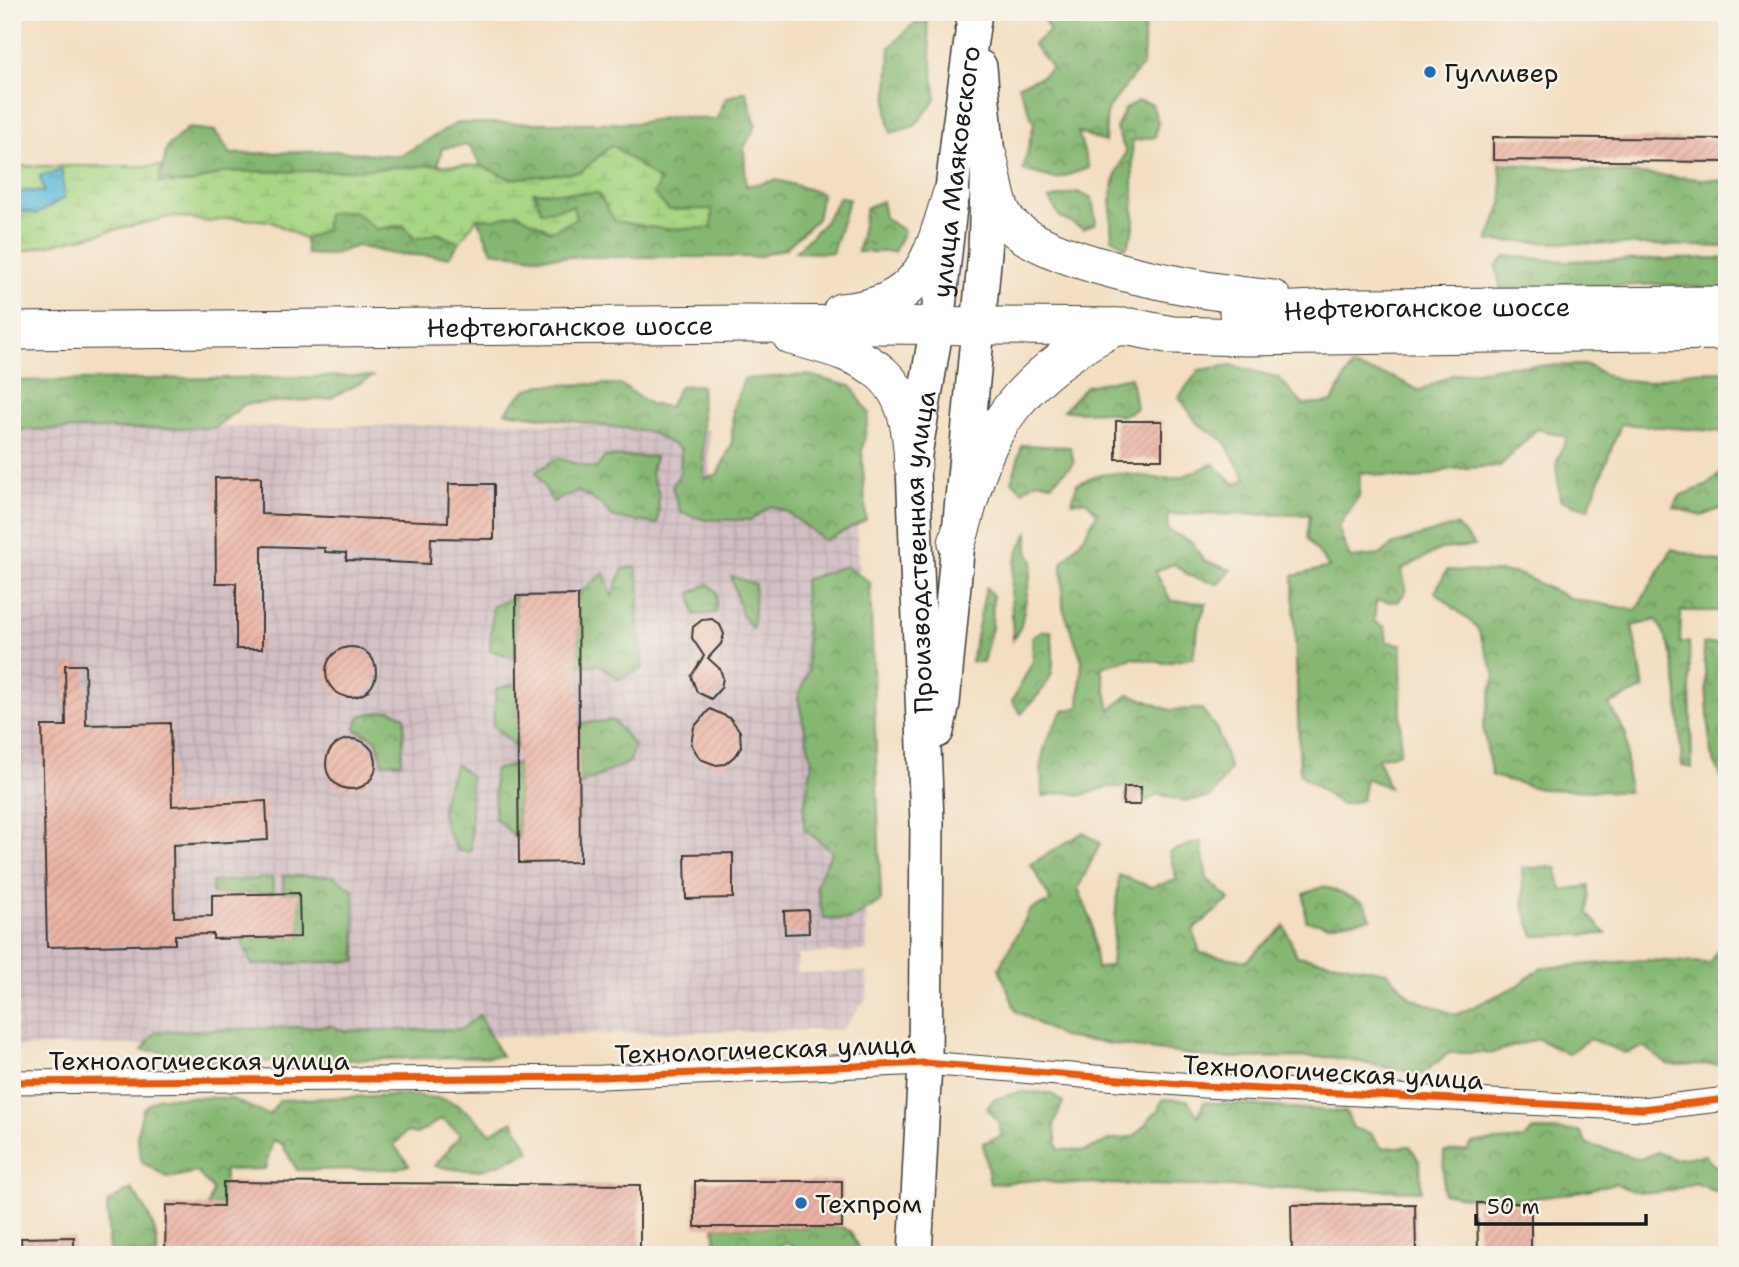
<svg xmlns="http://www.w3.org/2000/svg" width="1739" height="1267" font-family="'Shantell Sans',sans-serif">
<defs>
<pattern id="industrial-grid" width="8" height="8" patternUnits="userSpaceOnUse" patternTransform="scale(1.75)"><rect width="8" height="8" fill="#d2bec3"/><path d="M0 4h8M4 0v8" fill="none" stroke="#b4a3a7"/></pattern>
<pattern id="forest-crowns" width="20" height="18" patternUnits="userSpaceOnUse" patternTransform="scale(1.75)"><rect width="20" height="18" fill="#85b772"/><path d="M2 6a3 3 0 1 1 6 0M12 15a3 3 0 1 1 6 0" fill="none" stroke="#6c945d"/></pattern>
<pattern id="wetland-marsh" width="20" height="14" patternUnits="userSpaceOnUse" patternTransform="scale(1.75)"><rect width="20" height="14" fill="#a7d684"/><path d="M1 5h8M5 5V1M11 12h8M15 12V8" fill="none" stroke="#8fb771"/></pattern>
<pattern id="water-ripples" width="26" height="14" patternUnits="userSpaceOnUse" patternTransform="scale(1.75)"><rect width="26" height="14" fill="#5ab9d9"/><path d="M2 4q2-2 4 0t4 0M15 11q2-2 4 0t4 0" fill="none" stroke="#4e9eba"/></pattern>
<pattern id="building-hatch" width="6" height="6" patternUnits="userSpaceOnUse" patternTransform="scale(1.75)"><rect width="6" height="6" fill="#eab3a4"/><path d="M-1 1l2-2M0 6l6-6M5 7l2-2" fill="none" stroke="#c8998d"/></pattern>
</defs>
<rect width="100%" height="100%" fill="#f7f3e8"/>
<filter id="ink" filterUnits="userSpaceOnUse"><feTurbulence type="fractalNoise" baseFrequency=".0143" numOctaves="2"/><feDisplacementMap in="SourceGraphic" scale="14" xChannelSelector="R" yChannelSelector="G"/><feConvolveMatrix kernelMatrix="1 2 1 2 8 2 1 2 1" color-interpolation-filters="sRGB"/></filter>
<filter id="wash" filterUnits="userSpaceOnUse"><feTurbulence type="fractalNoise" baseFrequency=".00686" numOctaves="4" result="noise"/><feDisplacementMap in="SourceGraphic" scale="28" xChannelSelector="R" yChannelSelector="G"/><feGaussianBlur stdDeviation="1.57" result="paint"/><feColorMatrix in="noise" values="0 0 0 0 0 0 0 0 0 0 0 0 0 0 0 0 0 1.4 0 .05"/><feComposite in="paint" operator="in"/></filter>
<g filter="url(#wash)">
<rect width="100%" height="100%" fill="#f3dec1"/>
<path fill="url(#industrial-grid)" d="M485,421L709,430L710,490L855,435L867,951L798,954L797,973L867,972L868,996L843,1029L12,1047V430L447,425Z"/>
<path fill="url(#forest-crowns)" stroke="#506a47" stroke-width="2" d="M1039,12H1145L1143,64L1107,110L1105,142L1078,132L1089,168L1056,179L1023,170L1034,123L1018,85L1039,78L1052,68L1033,44L1050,31Z
M927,22L936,99L915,126L891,133L887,113L890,47L912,25Z
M746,91L756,126L744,148L746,186L777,180L822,193L817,219L786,248L757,257H535L492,251L477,218L495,219L517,213L551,231L573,207L542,212L532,192L599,193L616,221L712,209L669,210L653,195L634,163L612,145L581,172L511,179L481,166L469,145L442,148L438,165L342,171L226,172L192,183H159L167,147L188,128L215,131L231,154L334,151L400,156L457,123H637L675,116L716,120L726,98Z
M1138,101L1152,104L1158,122L1155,137L1132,141L1134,229L1126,248L1112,238C1109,204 1110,182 1126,152L1116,129L1125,109Z
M1500,163L1727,181V247L1488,241L1503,201Z
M1077,192L1092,198L1096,223L1084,229L1060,217L1049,199Z
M840,197L849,199L832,253L795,252L824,223Z
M882,201L885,218L904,231L894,252H858L866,208Z
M354,211L376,229C407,224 430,229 459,243L450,257L393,254L357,246L331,255L307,254L305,239L324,230L327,213Z
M1506,256L1565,261L1727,258V291L1660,284L1501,291L1496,266Z
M1231,365L1279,378L1303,405L1332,402L1351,367L1395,378L1420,391L1452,375L1506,366L1587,365L1614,379L1647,382L1688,372L1727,371V432L1621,424L1588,509L1560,500L1556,464L1567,437L1537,429L1500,466L1451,469L1413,480L1360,472L1359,496L1338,527L1350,558L1380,555L1392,545L1456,525L1475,546L1441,549L1402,569L1406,591L1398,602L1376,601L1374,622L1385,627L1387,642L1402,644L1400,753L1378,758L1389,788L1366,778L1362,800L1341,805L1300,774L1293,576L1329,567L1307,538L1310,515L1168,514L1167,530L1193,543L1203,560L1231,570L1218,584L1190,576L1174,564L1155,571L1171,601L1207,603L1199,622L1193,658L1165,663L1133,658L1101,667L1110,710L1129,694L1170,710L1202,709L1217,730L1230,769L1211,797L1183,801L1158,794L1145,802L1141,787H1109L1079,796L1068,792L1043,796C1038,758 1043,742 1063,711L1079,707L1082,660L1063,608L1062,563L1084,537L1097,513L1086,501L1072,502L1077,484C1119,462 1136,482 1176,478C1187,476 1201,468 1213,464L1235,484L1246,479L1224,441L1197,423L1179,397L1199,370Z
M808,375L851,386L869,413L862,451L866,520L825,541L787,512L771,506L751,520H706L681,513L672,487L681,471V449L650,432L505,412L525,390L542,385L620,384L650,404L669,407L680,386L701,385L704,478L717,475L732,444L733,408L744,379Z
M374,376L329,399L245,404L215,428L12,430V381Z
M1131,377L1136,409L1121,416C1100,407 1086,415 1064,410L1086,386Z
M1022,445L1070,447L1074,463L1051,484L1037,481L1022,491L1012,481Z
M605,457H655L651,474L659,493L658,524L614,518L602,505L578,491L553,502L536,472L557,458L596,469Z
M1727,468V506L1702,516L1673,507L1681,495L1706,486Z
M1028,533V551L1033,561L1021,626L1013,640C1012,600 1005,567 1028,533Z
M1672,549L1727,564V611H1681L1680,643L1689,642L1692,768L1682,766C1678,723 1682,654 1656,620L1632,626L1644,688L1609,705L1626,734L1628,792L1540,789L1492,776L1483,727L1495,675L1477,627L1435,592L1447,570L1517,573L1572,599L1636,610Z
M845,566L870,582L881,901L850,920L824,919L816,885L832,851L804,829V809L812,763L798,698L808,671L804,580Z
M636,567L640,590L637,617L643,668L619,679L600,665H578V595L604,573L612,597L623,569Z
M731,576L755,584L753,629L742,615Z
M708,584L717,592L716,613L695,615L691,593Z
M986,587L993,596L992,627L983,662H971Z
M516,596L517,659L490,650L493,606Z
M1042,631H1051C1057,680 1052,679 1021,714L1012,701L1033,661L1032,637Z
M1727,642V788L1711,755L1703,644Z
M517,683L518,749L493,726L496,689Z
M391,710L405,717L401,763H383L376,739L355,729L361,715Z
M613,720L634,745L630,762L579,785V724Z
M456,764L471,777V851H458C435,815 440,802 456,764Z
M518,764V839L495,818L494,770Z
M1084,832L1100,844L1078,888L1091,920L1097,969L1111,965L1119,875L1151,887L1177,880L1169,852L1201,841L1207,879L1230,899L1193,930L1200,953L1246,961L1284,926L1297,956L1387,972L1411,998L1456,1015L1517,986L1541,968L1644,960L1709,963L1727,937V1064L1668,1065L1644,1047L1625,1053L1590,1039L1568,1054L1538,1039L1491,1053H1449L1422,1074L1331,1057L1213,1058L1062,1037L1016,1011L999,968L1030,910L1051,901L1031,864Z
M1556,867L1562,890L1589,886L1588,914L1606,934L1534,936L1524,909L1522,868Z
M283,876H333L353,889L357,961L252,965L242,939L300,937L299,893H283Z
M272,878L273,893L212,895V882Z
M1324,886L1364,903L1371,918L1329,925L1306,921L1304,894Z
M479,1015L501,1056L176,1064L165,1052L142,1050L156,1032L332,1026L345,1031L462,1029Z
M1018,1092L1051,1093L1063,1102L1054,1124L1058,1149L1085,1151L1107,1141L1135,1136L1157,1111L1163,1099L1187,1100L1198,1116L1204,1102L1346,1112L1353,1128L1370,1133L1382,1148L1410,1146L1420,1162L1421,1191L1055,1183L1037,1180L990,1184L983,1143L1002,1136L998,1121L987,1108L994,1099Z
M397,1095C446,1098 454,1095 490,1133L513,1121L530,1151C488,1170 482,1175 435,1166L461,1134L441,1119L417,1134L406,1132L394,1145L409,1165L394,1169L297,1170L282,1144L273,1140L265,1169L225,1170L222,1255L208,1206L213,1190L197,1172L169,1178L142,1162L137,1136L143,1108L159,1097L229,1098L269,1115L280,1100Z
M1533,1130L1579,1131L1587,1144L1641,1159L1657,1152L1674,1159L1705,1155L1712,1164L1727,1172V1196L1695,1183C1667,1193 1642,1199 1615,1183C1561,1198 1498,1206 1443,1193L1444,1152L1468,1150L1472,1143L1524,1139Z
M131,1189C146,1207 159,1230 157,1255H109L107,1203Z
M714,1227H842L851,1232L861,1255H806L787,1243L749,1255H717Z"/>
<path fill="url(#wetland-marsh)" stroke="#627950" stroke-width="2" d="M612,145L659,181L654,195L669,210L712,209V228L663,229L615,221L598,193L533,192L542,212L573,206L576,219L551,231L517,213L495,219L477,218L459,243L438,233L415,239L403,225L376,229L354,211L327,213L325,230L305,239L270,221L231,218L209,222L174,216L24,251H12V218L23,211L64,198L61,170L44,192L25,191L12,197V166H161L159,183H192L225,172L342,171L438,165L481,166L511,179L581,172Z"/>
<path fill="url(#water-ripples)" stroke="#3b6a7a" stroke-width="2" d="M62,170L64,198L37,214L23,211L12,218V197L25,191L44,192L40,176Z"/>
<g id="blocks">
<path fill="url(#building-hatch)" d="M1493,137L1727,139V162L1493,160Z
M1116,421H1162V459H1116Z
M261,477V514L448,522L449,484H494V539L431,538L430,564L346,560V553L325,552V548L262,546V649H236V583H216L215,478Z
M578,595L580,862L519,863L516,596Z
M712,619L720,625L724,634L721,644L708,658L720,669L723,678L721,688L711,699L697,692L691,676L704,656L692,638L693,627L702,620Z
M326 672a25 25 0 1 1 50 0a25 25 0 1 1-50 0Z
M65,665H85L86,725L170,723L172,806L266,801L268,840L173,845L174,917L212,916V895L299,893L300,937L213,939V934L175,935V944L47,947L42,726H66Z
M710,709L730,718L740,731L741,747L737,754L725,764L716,765L700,759L691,744L694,727Z
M326 764a25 25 0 1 1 50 0a25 25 0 1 1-50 0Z
M1124,787H1141L1140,805H1123Z
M733,853V898L686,899L685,854Z
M808,910L809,933L785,934L784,911Z
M695,1181H842V1227H695Z
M223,1182L640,1185V1255H165L166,1205L223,1206Z
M1477,1203H1531V1255H1478Z
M1415,1204L1416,1255H1292L1291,1205Z
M74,1237V1255H22L21,1238Z"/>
</g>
</g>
<g filter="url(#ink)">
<use href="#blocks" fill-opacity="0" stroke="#3c3935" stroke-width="2"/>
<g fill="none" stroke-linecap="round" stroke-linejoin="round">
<g stroke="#3c3935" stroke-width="25">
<path id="minor" d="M12,1082L602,1077L925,1063L1204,1086L1642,1109L1727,1099"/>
</g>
<g stroke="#3c3935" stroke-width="36">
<g id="secondary">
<path d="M937,731L943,703L985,252L988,156L980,67"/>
<path id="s1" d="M915,1255L925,1063L927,822L913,466L937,325L959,127L975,12"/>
</g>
</g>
<g stroke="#3c3935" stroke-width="39">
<g id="primary">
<path d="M988,156C994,177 995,211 1012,226C1056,267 1212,293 1273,299"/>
<path d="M841,312C920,305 931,262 951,195"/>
<path id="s2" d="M1238,313L1354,307L1727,305"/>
<path id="s3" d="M12,331L746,324L1130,327L1172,335L1247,337L1727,331"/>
<path d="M791,336C875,358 910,372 913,466"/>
<path d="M957,543C968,508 976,468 993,436C1019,387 1066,352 1115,327"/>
</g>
</g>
<use href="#minor" stroke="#fff" stroke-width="23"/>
<use href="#secondary" stroke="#fff" stroke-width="33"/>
<use href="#primary" stroke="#fff" stroke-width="37"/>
<g stroke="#f7f3e8" stroke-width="11">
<path id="cycleway" d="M12,1082L602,1077L925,1063L1204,1086L1642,1109L1727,1099"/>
</g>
<use href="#cycleway" stroke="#e8590c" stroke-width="7"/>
</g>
</g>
<g fill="#1f6fb2" stroke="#f7f3e8" stroke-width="2.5">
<circle cx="1430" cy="72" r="7"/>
<circle cx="801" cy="1203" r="7"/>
</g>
<g text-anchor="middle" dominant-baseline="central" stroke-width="5" stroke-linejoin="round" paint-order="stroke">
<g font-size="26" fill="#1c1c1c" stroke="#f7f3e8" text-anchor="start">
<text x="1444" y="72">Гулливер</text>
<text x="815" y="1203">Техпром</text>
</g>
<g font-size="26" fill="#1c1c1c" stroke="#f7f3e8">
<text stroke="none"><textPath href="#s1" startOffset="1087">улица Маяковского</textPath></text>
<text stroke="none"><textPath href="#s2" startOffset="189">Нефтеюганское шоссе</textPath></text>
<text stroke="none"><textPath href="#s3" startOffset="558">Нефтеюганское шоссе</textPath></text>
<text stroke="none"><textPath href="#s1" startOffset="704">Производственная улица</textPath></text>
<text transform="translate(765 1049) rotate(-2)">Технологическая улица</text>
<text x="199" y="1060">Технологическая улица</text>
<text transform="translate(1333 1072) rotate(3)">Технологическая улица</text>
</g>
</g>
<rect width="1739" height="1267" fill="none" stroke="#f7f3e8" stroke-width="42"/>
<path d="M1476 1214v10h170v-10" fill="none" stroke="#1c1c1c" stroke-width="3.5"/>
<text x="1487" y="1214" font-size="21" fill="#1c1c1c" stroke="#f7f3e8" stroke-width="5" paint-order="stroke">50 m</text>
</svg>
